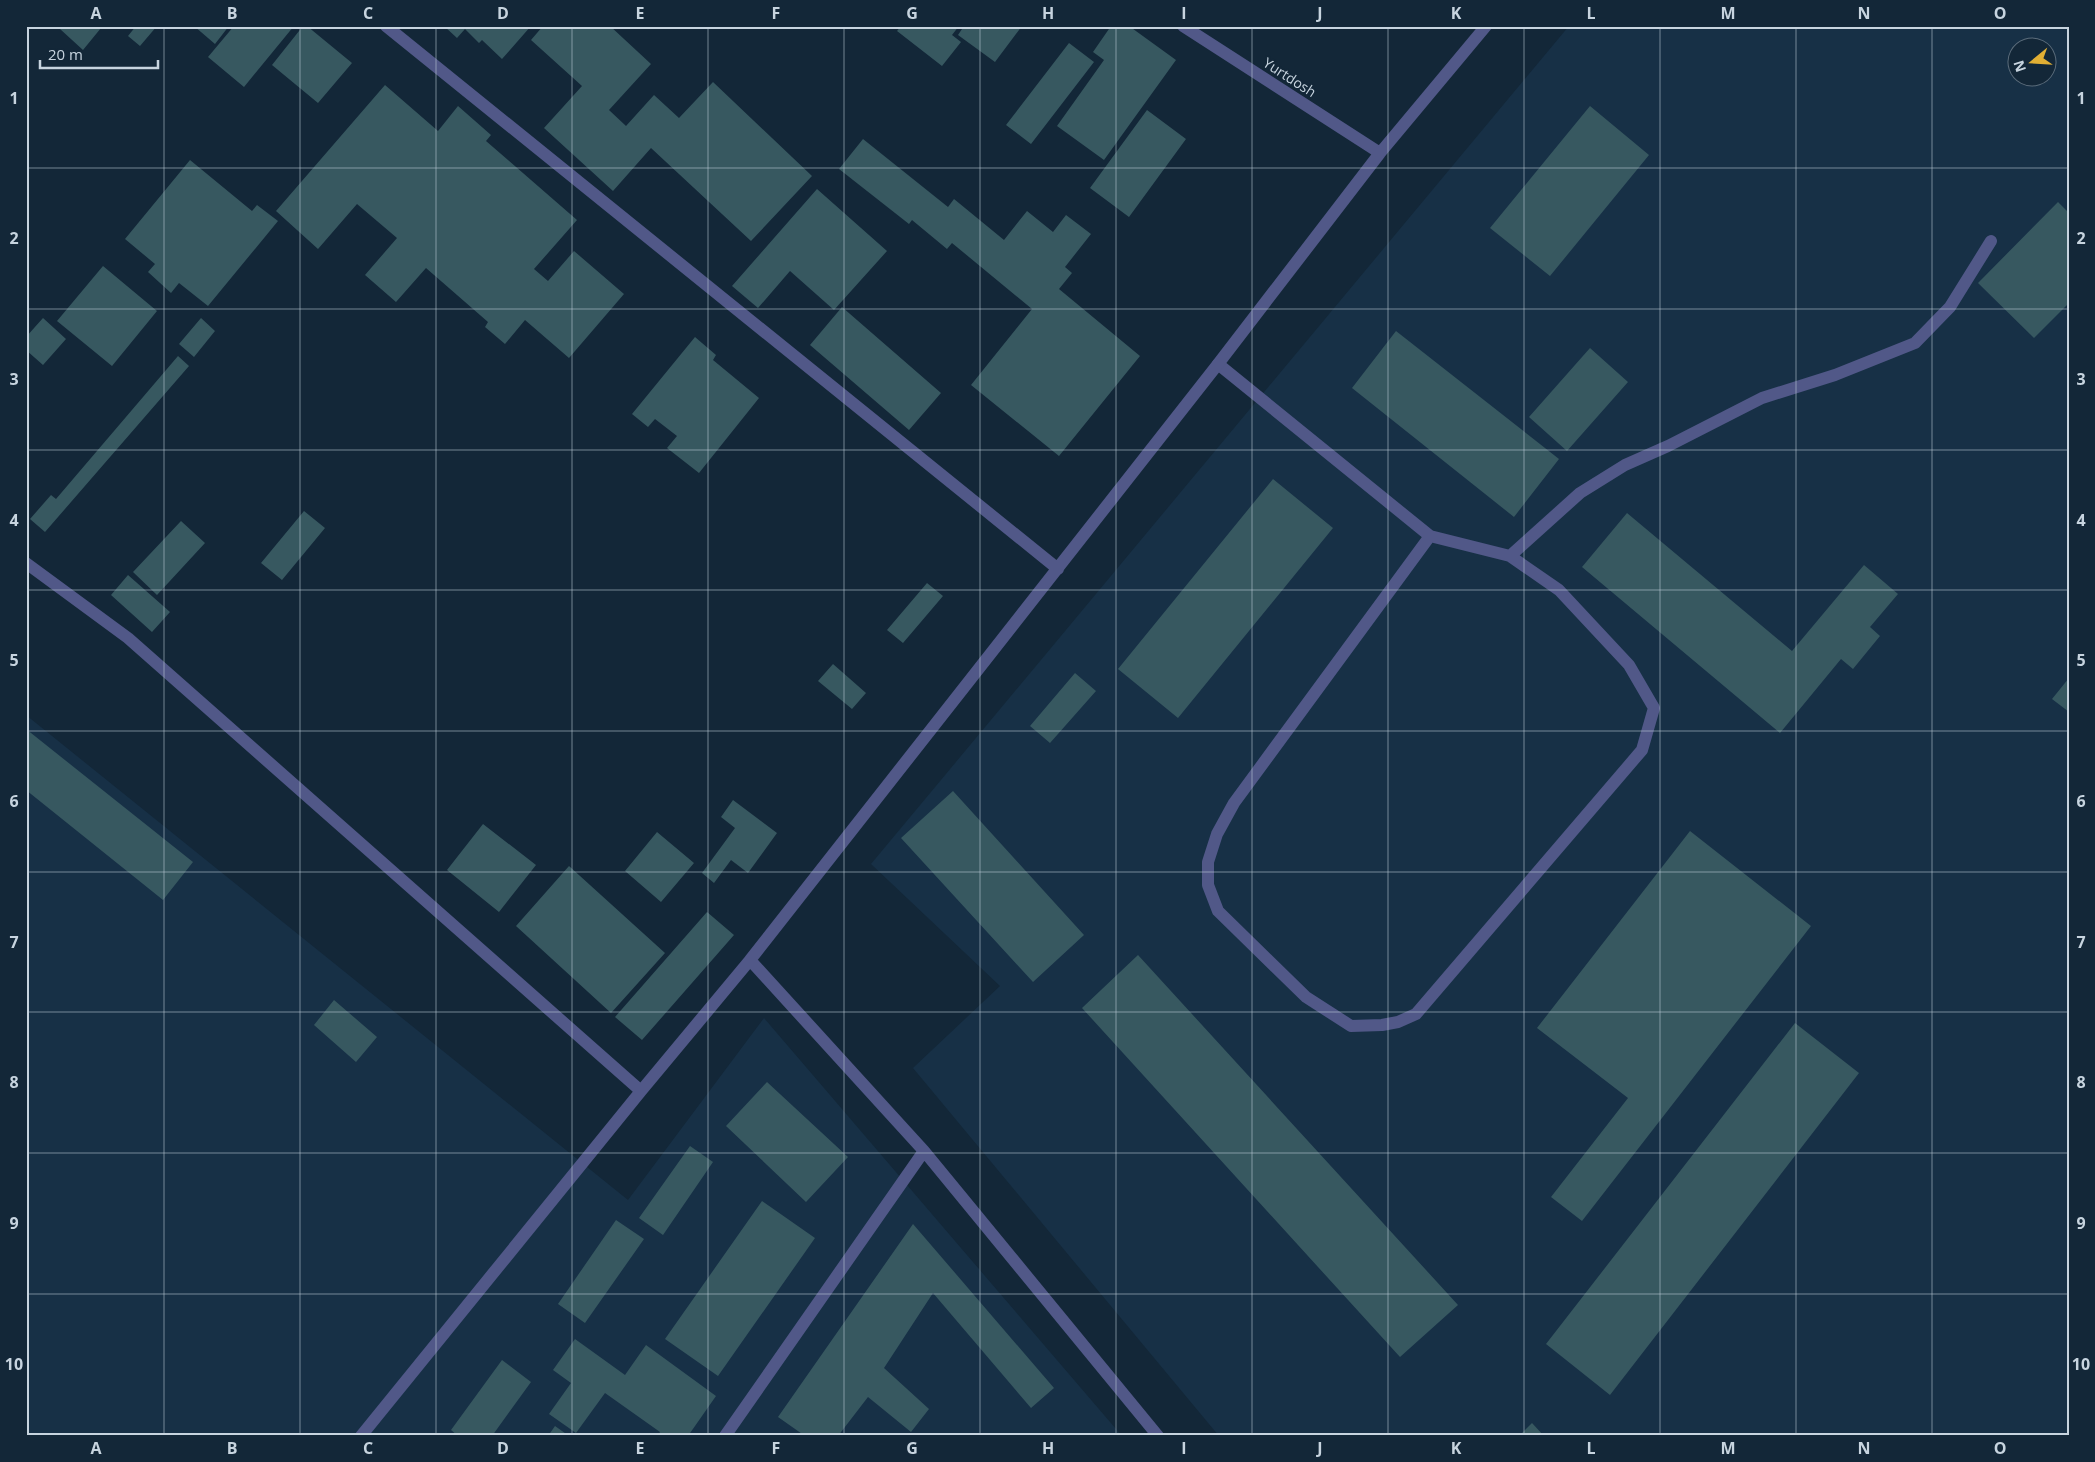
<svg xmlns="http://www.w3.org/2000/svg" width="2095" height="1462" font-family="'Open Sans',sans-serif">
<rect width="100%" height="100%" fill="#132738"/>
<path fill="#173046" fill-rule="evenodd" d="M1569,26H2069V1436H1219L913,1068L1000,986L871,864ZM2018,48H2048V78H2018Z
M26,715L628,1200L764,1018L1122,1436H26Z"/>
<path fill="#375860" d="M63,26H99L101,28L83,50L60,29Z
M136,26H157L140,46L128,36Z
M194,26H229L215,44Z
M234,26H294L244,87L208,57Z
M303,26H307L352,63L318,103L272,65Z
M444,26H531L502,59L482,40L479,43L465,29L457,38Z
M543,26H610L651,64L609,110L626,126L654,95L679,118L713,82L812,176L751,241L651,148L613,191L544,128L582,86L531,40Z
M901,26H959L952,35L961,42L942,66L897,31Z
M964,26H1022L995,62L958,35Z
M1111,26H1129L1176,60L1104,160L1057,126L1104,60L1093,52Z
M1069,43L1094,62L1031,144L1006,125Z
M385,85L438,131L458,106L491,135L486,141L577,220L534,269L548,281L574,251L624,294L569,358L525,320L505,344L485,327L488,322L426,268L396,302L365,275L397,238L357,204L318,249L276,211Z
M1590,106L1649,155L1550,276L1490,228Z
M1147,110L1186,139L1129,217L1090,188Z
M863,139L948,207L954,199L1004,240L1027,211L1053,232L1066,215L1091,234L1065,267L1072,273L1059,289L1140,356L1059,456L971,385L1032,309L952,243L947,249L912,220L909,224L839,169Z
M190,160L252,211L257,205L278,221L208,306L179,283L171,293L148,272L155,264L125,239Z
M817,189L887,251L834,310L790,271L758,308L732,286Z
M2058,202L2069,213V303L2034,338L1978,283Z
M103,266L157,311L112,366L57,321Z
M842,307L941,393L909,430L810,345Z
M43,318L66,339L43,365L26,350V337Z
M201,318L215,331L194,357L179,344Z
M1396,331L1559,459L1514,517L1352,388Z
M695,337L716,355L713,360L759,398L699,473L667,448L677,436L655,419L648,427L632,414Z
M1590,348L1628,382L1567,451L1529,417Z
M178,356L189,366L45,532L30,519L51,495L56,499Z
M1273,479L1333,528L1178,718L1118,669Z
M304,511L325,528L282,580L261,563Z
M1627,513L1792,651L1864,565L1898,594L1870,627L1880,636L1853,669L1841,659L1780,733L1582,567Z
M181,521L205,543L157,595L133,572Z
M128,575L170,612L152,632L111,595Z
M927,583L943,596L903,643L887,630Z
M833,664L866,693L852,709L818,681Z
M1075,673L1096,691L1050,743L1030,726Z
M2069,678V712L2052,699Z
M26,729L193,862L163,900L26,790Z
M953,791L1084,935L1033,982L901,838Z
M733,800L777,833L748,873L731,860L714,883L702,873L735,828L721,817Z
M483,824L536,865L499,912L447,870Z
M1690,831L1811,926L1582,1221L1551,1197L1628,1098L1537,1028Z
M657,832L694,863L661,902L625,871Z
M569,866L665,953L611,1013L516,926Z
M707,912L734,935L642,1040L615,1017Z
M1138,955L1458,1305L1400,1357L1082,1008Z
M334,1000L377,1037L356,1062L314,1025Z
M1795,1023L1859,1073L1610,1395L1546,1344Z
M767,1082L848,1157L806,1202L726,1126Z
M690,1146L713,1162L663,1235L639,1218Z
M762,1201L815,1238L718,1376L665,1339Z
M616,1220L644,1239L585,1323L558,1304Z
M913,1224L1054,1388L1031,1408L933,1293L884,1368L929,1409L911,1432L868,1397L838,1436H805L778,1417Z
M575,1339L625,1375L646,1345L716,1396L688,1436H658L660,1432L605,1393L576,1433L549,1414L571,1383L553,1370Z
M502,1360L531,1382L492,1436H458L451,1430Z
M1532,1423L1544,1436H1519Z
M555,1426L569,1436H548Z"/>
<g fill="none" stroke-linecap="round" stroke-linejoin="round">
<path stroke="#515888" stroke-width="12" d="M1218,364L1430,536L1510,556L1559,590L1629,665L1654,708L1642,750L1416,1014L1398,1022L1382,1025L1351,1026L1306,997L1218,911L1208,885V862L1217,834L1234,803L1430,536
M1510,556L1580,493L1625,465L1668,446L1762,398L1835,375L1915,343L1950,307L1991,241"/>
<path stroke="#515888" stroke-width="12" d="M386,26L1058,569
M1183,26L1380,153
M26,563L128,638L641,1091
M361,1436L641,1091L750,960
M725,1436L924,1151
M1158,1436L924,1151L750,960L1218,364L1380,153L1486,26"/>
</g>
<path fill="none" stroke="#c7d4df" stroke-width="1" stroke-opacity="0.55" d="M164,26V1436M300,26V1436M436,26V1436M572,26V1436M708,26V1436M844,26V1436M980,26V1436M1116,26V1436M1252,26V1436M1388,26V1436M1524,26V1436M1660,26V1436M1796,26V1436M1932,26V1436M26,168H2069M26,309H2069M26,450H2069M26,590H2069M26,731H2069M26,872H2069M26,1012H2069M26,1153H2069M26,1294H2069"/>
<g text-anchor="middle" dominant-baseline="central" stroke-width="4" stroke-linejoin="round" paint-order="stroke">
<g font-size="14" fill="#c7d4df" stroke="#132738">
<text transform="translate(1290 77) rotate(33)">Yurtdosh</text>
</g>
</g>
<rect width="2095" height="1462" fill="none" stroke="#132738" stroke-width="55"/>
<g transform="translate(2032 62) rotate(252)"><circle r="24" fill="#132738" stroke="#5b6c7b"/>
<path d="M0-4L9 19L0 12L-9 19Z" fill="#e1af34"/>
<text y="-8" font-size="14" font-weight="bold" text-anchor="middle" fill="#c7d4df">N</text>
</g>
<path d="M40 60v8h118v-8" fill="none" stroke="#c7d4df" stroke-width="2.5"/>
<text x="48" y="60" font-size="15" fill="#c7d4df" stroke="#132738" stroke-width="4" paint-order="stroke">20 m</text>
<rect x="28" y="28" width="2040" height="1406" fill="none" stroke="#c7d4df" stroke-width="2"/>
<g font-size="16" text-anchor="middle" font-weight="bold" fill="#c7d4df">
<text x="96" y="19">A</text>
<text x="232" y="19">B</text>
<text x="368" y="19">C</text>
<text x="503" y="19">D</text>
<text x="640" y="19">E</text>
<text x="776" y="19">F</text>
<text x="912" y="19">G</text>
<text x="1048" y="19">H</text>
<text x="1184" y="19">I</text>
<text x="1320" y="19">J</text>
<text x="1456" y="19">K</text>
<text x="1591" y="19">L</text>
<text x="1728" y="19">M</text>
<text x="1864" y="19">N</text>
<text x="2000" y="19">O</text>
<text x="14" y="104">1</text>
<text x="2081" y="104">1</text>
<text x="14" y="244">2</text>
<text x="2081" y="244">2</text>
<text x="14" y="385">3</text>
<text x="2081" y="385">3</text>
<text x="14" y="526">4</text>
<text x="2081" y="526">4</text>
<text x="14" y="666">5</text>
<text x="2081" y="666">5</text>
<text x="14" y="807">6</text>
<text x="2081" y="807">6</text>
<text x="14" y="948">7</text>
<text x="2081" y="948">7</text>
<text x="14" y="1088">8</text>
<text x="2081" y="1088">8</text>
<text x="14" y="1229">9</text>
<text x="2081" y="1229">9</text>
<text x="14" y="1370">10</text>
<text x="2081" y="1370">10</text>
<text x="96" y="1454">A</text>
<text x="232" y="1454">B</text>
<text x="368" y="1454">C</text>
<text x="503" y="1454">D</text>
<text x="640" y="1454">E</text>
<text x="776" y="1454">F</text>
<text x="912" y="1454">G</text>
<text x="1048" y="1454">H</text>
<text x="1184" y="1454">I</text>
<text x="1320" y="1454">J</text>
<text x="1456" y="1454">K</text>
<text x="1591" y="1454">L</text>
<text x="1728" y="1454">M</text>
<text x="1864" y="1454">N</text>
<text x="2000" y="1454">O</text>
</g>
</svg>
